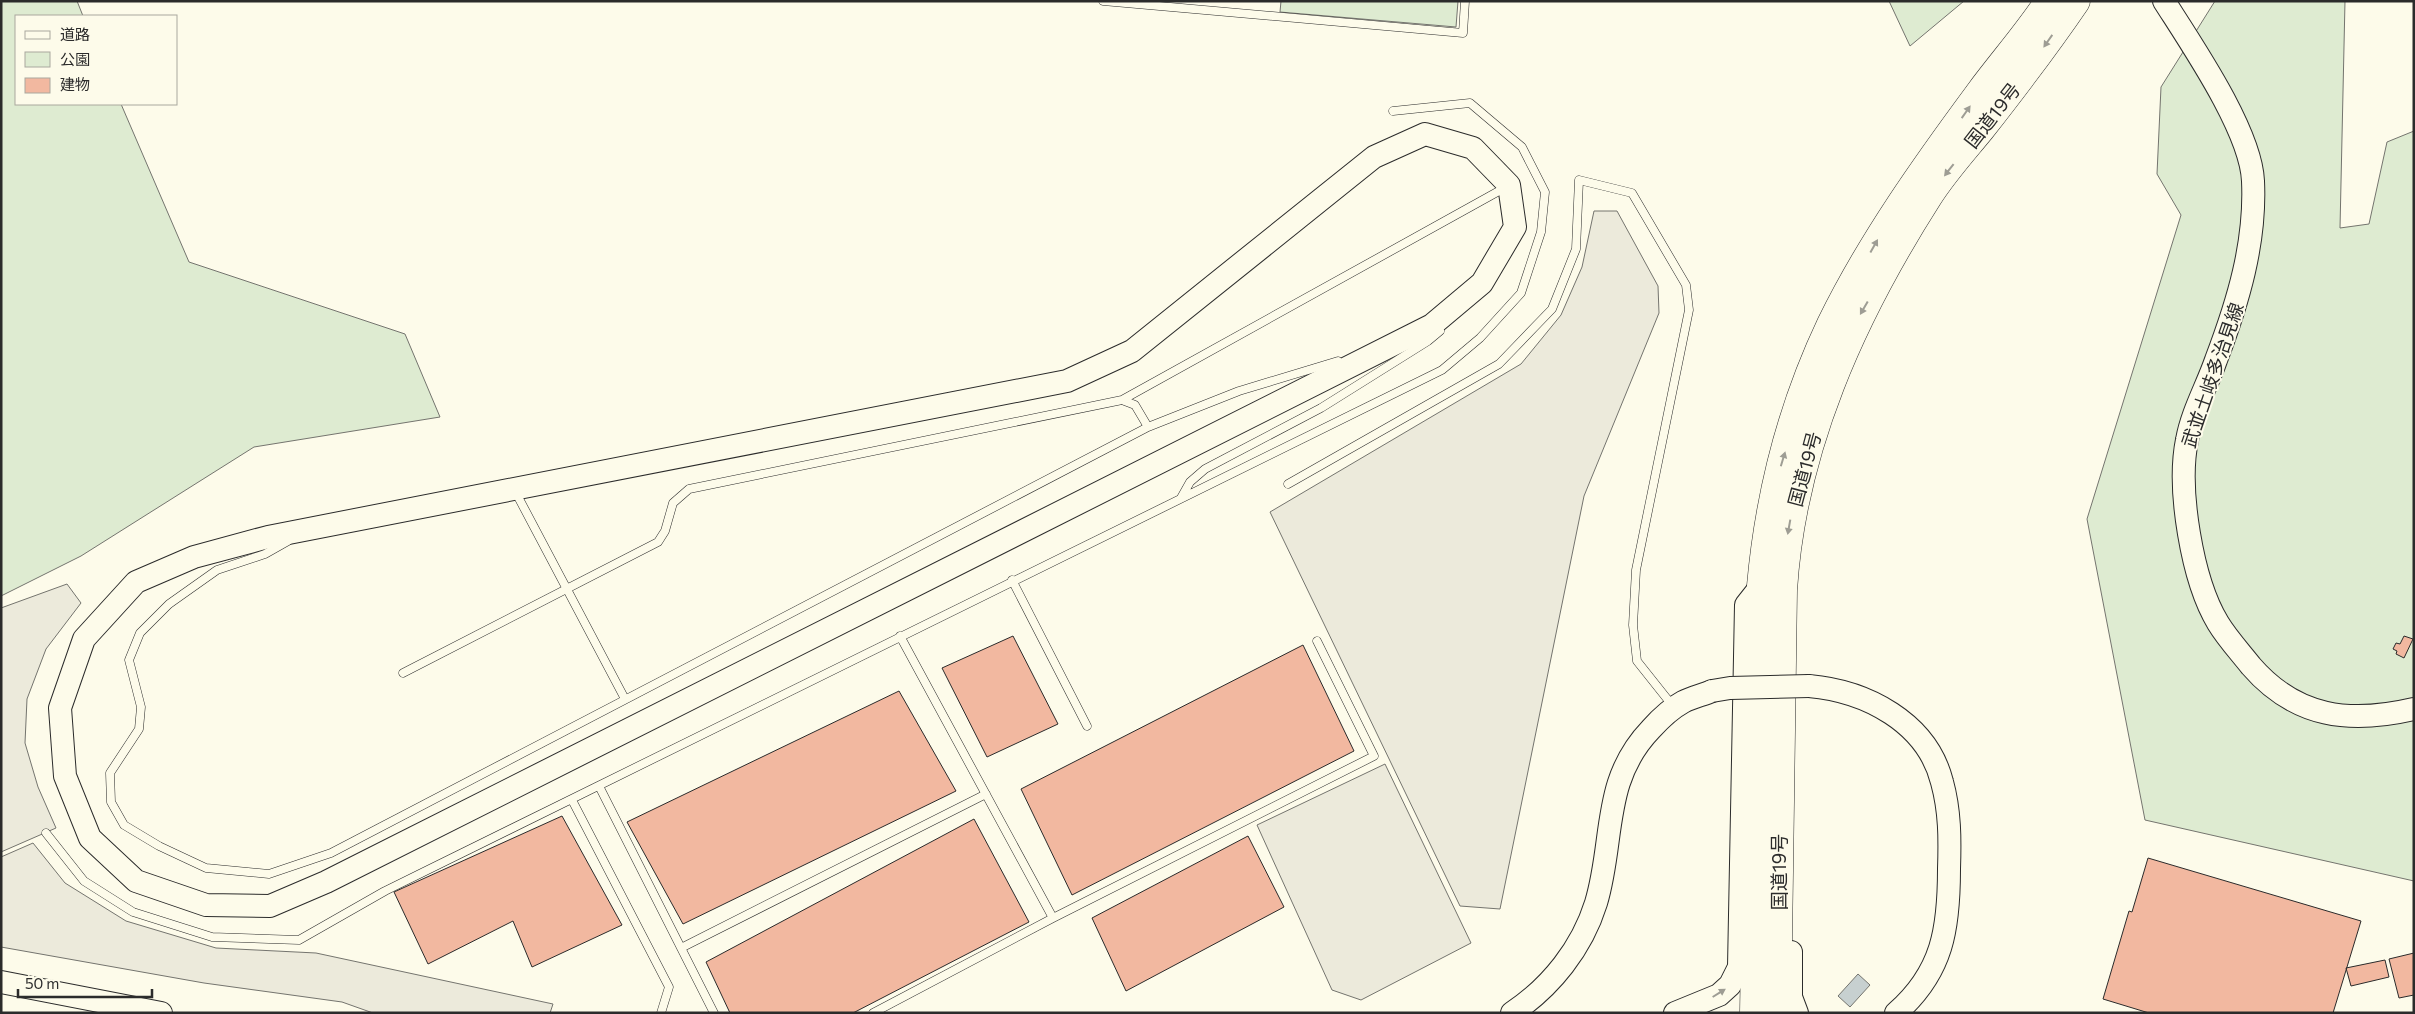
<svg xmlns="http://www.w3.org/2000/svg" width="2415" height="1014" font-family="Commissioner,'Noto Sans JP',sans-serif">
<rect width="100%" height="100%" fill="#fdfbea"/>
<path fill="#deebd1" stroke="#74746e" d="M1,1H77L83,16H16V104H121L189,262L405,334L440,417L254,447L81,556L1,596Z
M1281,1H1458L1456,27L1280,12Z
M1889,1H1964L1910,46Z
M2215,1H2345L2340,228L2369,224L2387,142L2414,131V881L2145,820L2087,519L2181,215L2157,174L2161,87Z"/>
<path fill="#eceadb" stroke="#74746e" d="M1594,211H1617L1658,286L1659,313L1584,496L1500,909L1460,906L1270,512L1521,364L1561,315L1582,267Z
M67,584L81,603L46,649L27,699L25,743L38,787L56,828L1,852V608Z
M1385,764L1471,943L1361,1000L1332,990L1257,825Z
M33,843L65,883L126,921L216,948L316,953L553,1004L550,1013H373L342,1002L204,983L1,947V857Z"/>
<path fill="#c7d0d0" stroke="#74746e" d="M1858,974L1870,985L1850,1007L1838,996Z"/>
<path fill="#f2b8a0" stroke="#2b2b2b" d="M1013,636L1058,724L987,757L942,668Z
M2404,636L2413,639L2404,658L2396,654L2397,651L2393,649L2396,643L2400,644Z
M1303,645L1354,751L1072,895L1021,789Z
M899,691L956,791L683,924L627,822Z
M562,816L622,925L532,967L513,921L428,964L394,892Z
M974,819L1029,922L853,1013H730L706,962Z
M1248,836L1284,907L1126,991L1092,918Z
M2148,858L2361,921L2333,1013H2149L2103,999L2129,911L2132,912Z
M2414,953V995L2399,998L2389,959Z
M2385,960L2389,977L2351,986L2346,968Z"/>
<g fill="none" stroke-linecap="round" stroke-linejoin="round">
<g stroke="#2b2b2b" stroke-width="9">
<path id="lane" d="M1103,1L1463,33L1465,1
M1122,400L1508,186
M1288,484L1499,364L1552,309L1576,249L1579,180L1632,193L1686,285L1689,310L1636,570L1633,625L1637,661L1672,705
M515,491L625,699
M1181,498L1190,482L1205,469L1321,408L1428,341L1440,331
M288,541L265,554L217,570L169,604L140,633L129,660L141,707L139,729L110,773L111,802L124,825L159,846L206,868L269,874L331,853L1148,427L1239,391L1338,361
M1012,580L1087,726
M900,636L1053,918
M403,673L658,542L665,531L673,503L689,489L1122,400L1135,405L1148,427
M599,786L714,1013
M572,800L669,987L661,1013
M46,833L84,881L133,912L212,937L299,940L385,891L1442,370L1480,338L1521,293L1541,232L1545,192L1522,147L1470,103L1393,111
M681,948L986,794
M873,1013L1053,918L1374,756L1317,641"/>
</g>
<g stroke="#2b2b2b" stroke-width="24">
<path id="secondary" d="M2164,1C2192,45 2251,131 2253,181C2256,243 2238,302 2216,360C2207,386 2192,412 2187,440C2177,489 2192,580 2218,623C2227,638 2240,652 2251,666C2296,718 2350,724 2414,709
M1425,134L1473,148L1509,185L1515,227L1482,283L1432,325L326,882L270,906L206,905L136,881L90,838L65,776L60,708L84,639L136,582L194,557L268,537L1067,381L1132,351L1374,157Z
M1809,686C1866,691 1927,722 1942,782C1950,811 1950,839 1949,869C1949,928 1943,972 1896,1013
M1791,952V997L1797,1013
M1,982L161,1013
M1512,1013C1551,987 1582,948 1596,903C1615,840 1601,781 1651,729C1660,719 1672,708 1683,702C1692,697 1703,695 1712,691
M1675,1013L1719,995L1730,985L1739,967L1746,605L1761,586"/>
</g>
<g stroke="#2b2b2b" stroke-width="29">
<path id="highway" d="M1754,1013L1761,586C1769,496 1792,406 1831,324C1871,242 1926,165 1980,92C2003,61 2028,33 2049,1
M1777,1013L1783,590C1792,448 1852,316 1928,197C1943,173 1963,151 1981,129C2014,87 2046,45 2076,1"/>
</g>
<use href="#lane" stroke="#fdfbea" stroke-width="8"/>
<use href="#secondary" stroke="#fdfbea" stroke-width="22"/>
<use href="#highway" stroke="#fdfbea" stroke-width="28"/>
<g stroke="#2b2b2b" stroke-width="24" stroke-linecap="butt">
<path id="secondary-bridge" d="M1712,691L1730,688L1809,686"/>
</g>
<use href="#secondary-bridge" stroke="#fdfbea" stroke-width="22"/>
</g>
<defs><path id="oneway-solid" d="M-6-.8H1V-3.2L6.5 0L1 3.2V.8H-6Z" transform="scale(1.25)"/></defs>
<g fill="#9e9d94">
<use href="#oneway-solid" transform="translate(2048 41) rotate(125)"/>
<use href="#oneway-solid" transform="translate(1966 112) rotate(-55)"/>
<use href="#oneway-solid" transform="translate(1949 170) rotate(128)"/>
<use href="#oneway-solid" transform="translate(1874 246) rotate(-61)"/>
<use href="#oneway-solid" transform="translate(1864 308) rotate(120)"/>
<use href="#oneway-solid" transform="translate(1783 459) rotate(-73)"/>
<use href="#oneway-solid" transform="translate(1789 527) rotate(100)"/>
<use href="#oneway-solid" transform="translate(1719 993) rotate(-32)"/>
</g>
<g text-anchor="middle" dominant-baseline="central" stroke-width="4" stroke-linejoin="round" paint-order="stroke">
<g font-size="19" fill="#2b2b2b" stroke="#fdfbea">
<text transform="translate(1992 115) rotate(-52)">国道19号</text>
<text transform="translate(2212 375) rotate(-71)">武並土岐多治見線</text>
<text transform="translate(1804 469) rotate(-75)">国道19号</text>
<text transform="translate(1778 872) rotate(-90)">国道19号</text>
</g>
</g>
<rect width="2415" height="1014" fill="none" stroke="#2b2b2b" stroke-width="5"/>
<rect x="15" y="15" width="162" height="90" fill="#fdfbea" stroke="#a9a89e"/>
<rect x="25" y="31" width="25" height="8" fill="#fdfbea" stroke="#a9a89e"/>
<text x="60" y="40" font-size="15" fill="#2b2b2b">道路</text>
<rect x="25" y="52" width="25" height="15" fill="#deebd1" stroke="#a9a89e"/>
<text x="60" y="65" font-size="15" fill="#2b2b2b">公園</text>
<rect x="25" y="78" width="25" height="15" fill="#f2b8a0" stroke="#a9a89e"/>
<text x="60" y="90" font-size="15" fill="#2b2b2b">建物</text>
<path d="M18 989v8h134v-8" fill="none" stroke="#2b2b2b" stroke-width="2.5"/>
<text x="25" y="989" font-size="15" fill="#2b2b2b" stroke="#fdfbea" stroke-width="4" paint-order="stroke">50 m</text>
</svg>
